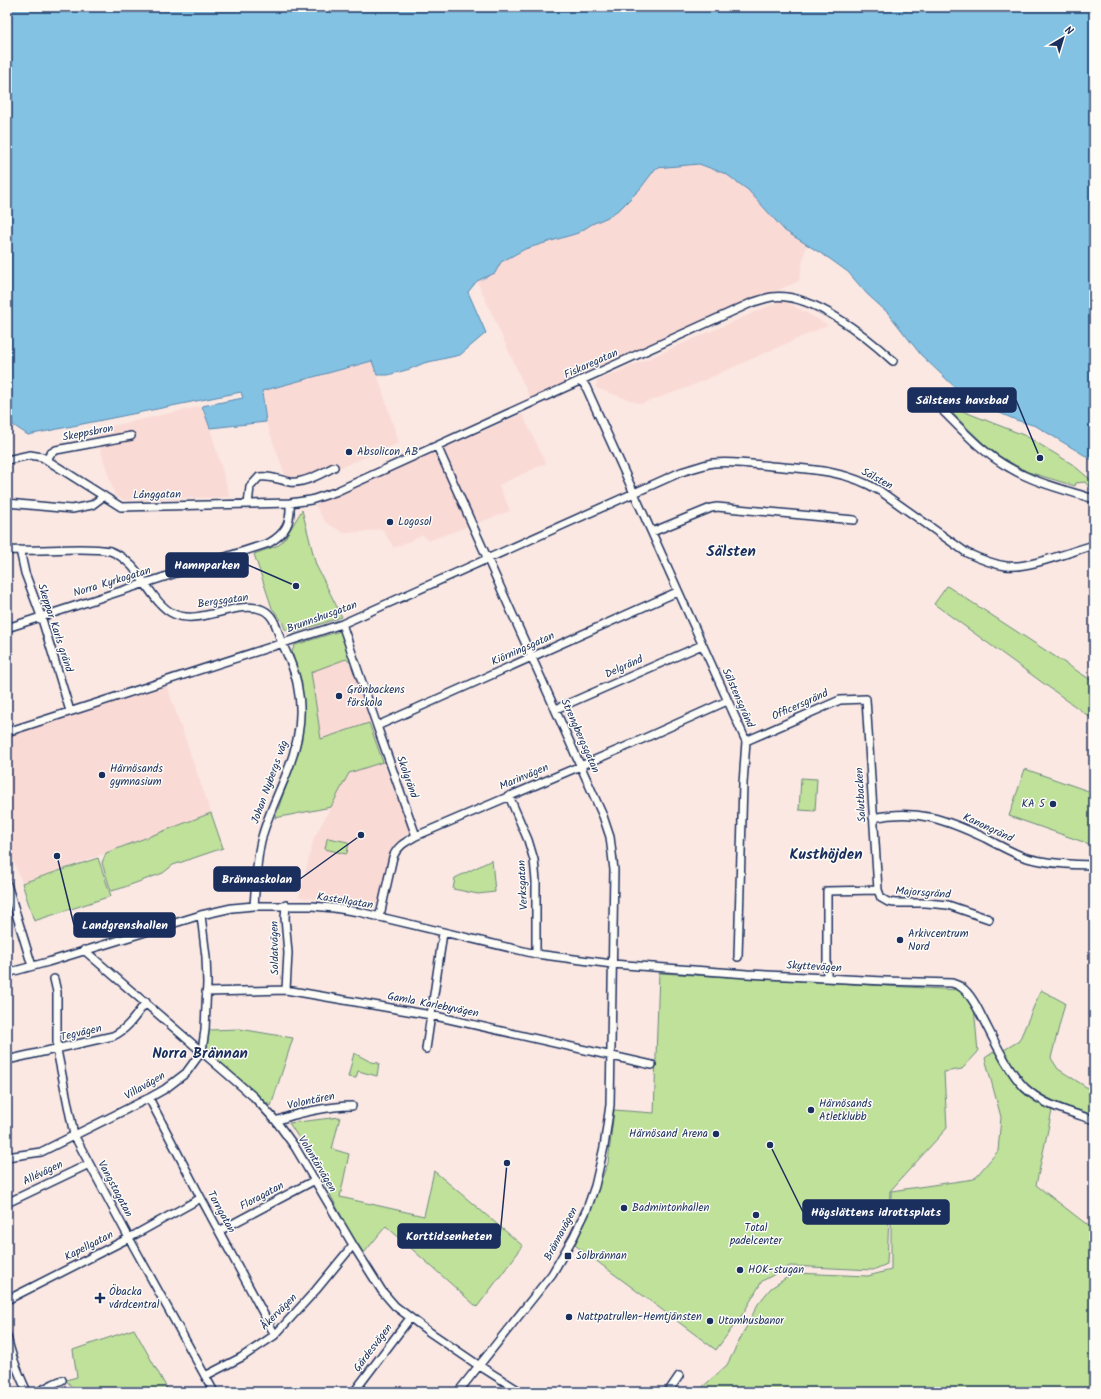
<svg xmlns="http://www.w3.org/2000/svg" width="1101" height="1399" font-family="Kalam,sans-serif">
<rect width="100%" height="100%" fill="#fbe8e3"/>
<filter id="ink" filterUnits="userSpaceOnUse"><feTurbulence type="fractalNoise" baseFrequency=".025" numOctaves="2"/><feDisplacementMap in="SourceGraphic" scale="8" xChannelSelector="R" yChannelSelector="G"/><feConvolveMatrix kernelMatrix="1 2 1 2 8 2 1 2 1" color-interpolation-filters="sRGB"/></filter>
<g filter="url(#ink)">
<path fill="#fadad5" d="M699,164L726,174L748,190L785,231L806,245L799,281L530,398L477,281L495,273L501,262L526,249L578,233L592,224L607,217L640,189L656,167Z
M783,300L828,325L689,387L641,404L596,388L597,381Z
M373,361L399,443L290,489L266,422L262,391Z
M202,406L210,428L230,497L125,500L115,496L94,430Z
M522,414L546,463L499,485L510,511L428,541L423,535L394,548L382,529L361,532L344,533L325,522L315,505Z
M346,659L353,665L373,722L321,739L311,671Z
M165,681L211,813L98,856L22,883L7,844V736Z
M383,762L410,832L394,844L388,858L379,902L372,907L299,897L314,838L349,773Z"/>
<path fill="#bfe19a" stroke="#6d887c" d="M942,403L1026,436L1072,464L1092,481L1089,487L1085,482L1076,483L1075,486L1028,472L993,453Z
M302,510L316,565L342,617L296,632H289L285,629L282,621L272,608L254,554L279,545L285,538Z
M947,586L1094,682V720L934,604Z
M340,631L343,633L353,665L346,659L311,672L321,739L369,723L383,762L349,773L331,807L275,818L301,742L304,714L301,683L292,651L295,645Z
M1025,769L1094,793V840L1092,845L1009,816Z
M801,778L817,779L815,811L799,810Z
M211,813L223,848L173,865L163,873L119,889L111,891L102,863L106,853Z
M328,838L348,842L349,843L347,853L346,854L325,849L327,839Z
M98,858L111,896L34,921L22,883Z
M492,860L495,892L478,894L453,889L455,878Z
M659,973L959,990L974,1007L978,1052L962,1069L944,1072L947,1128L890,1191L887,1264L873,1270L790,1266L762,1281L744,1312L716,1350L575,1245L608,1163L614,1110L654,1113Z
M1041,990L1065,1003L1051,1058L1058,1069L1094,1092V1115C1068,1107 1039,1099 1021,1077C1014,1069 1010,1059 1004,1050L1019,1041Z
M240,1029L293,1038L271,1106L241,1083L212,1054L206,1052L209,1030Z
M995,1051L1021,1091L1038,1103L1052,1111L1036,1185L1094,1230V1392H697L727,1365L758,1304L771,1288L794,1273L868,1276L891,1270V1191L974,1179L998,1151L1001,1117L985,1058Z
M354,1053L371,1062L379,1063L377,1076L358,1071L356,1078L348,1077Z
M340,1117L332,1149L349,1154L340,1197L424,1216L434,1171L523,1246L477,1307L386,1226L364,1253L358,1248L308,1152L289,1123Z
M134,1329L169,1392H76L66,1380L77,1377L73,1350Z"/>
<path fill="#83c2e3" stroke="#5987ae" d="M7,7H1094V461L1036,426L1016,420L979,404L960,392L921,355L888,313L867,294L848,272L830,259L785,231L748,190L726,174L699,164L656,168L640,189L621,208L608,217L592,224L578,233L525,249L501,262L495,273L477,281L468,292L486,333L460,355L424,363L410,369L388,375H377L372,361L262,391L266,422L210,428L202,406L243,398L241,392L28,435L13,425L11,414H7Z"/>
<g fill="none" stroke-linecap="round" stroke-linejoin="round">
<g stroke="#1b2f5e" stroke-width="10">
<path id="minor" d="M581,380L586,387L746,741L743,784L738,957
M944,412C964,432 984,454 1010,468C1035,483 1066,490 1094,499
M437,446L603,816L610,837L614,870L610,1105L604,1147L595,1186L587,1209L574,1236L552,1274L458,1392
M47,459L51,453L56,450L131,436
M7,460L30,455L42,457L121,507L290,503L311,500L335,492L751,303C758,301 765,298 772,297C811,292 866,336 893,361
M7,503L72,509L92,505L104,496
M248,504L250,487L259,477C270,475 279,480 290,482C303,484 323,473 334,467
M652,532L711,508L717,507L854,520
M7,550C31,551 55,549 80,549C89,549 100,549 110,551C119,554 126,560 132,566C145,580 156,606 174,614C200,626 238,599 263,610C276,616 277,632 282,643C289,658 296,673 298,689C304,718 297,748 286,775C278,795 268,815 262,837C256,859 256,883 254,906
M20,550L25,573L41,616L70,711
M342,624L377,726
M7,628L269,543C286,533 291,523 290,503
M556,709L702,645
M7,732L342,624L681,472C692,469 702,465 713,463C732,461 752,464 771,466C810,469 846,470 880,491L967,553C980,559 992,564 1006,566C1027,569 1072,551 1094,545
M746,741L840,700L866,699L878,890
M509,796L528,840L534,860L536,881V954
M873,818C916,808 947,820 985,838C998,845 1011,852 1024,857C1043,863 1074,865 1094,865
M416,836L377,726L677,592
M7,884L32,966
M378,917L381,911L393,857C398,845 406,842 416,836L625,747L727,701
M84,950L232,1078L254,1097L276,1121L295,1147L353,1245L382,1291L395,1306L428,1331L475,1363L521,1392
M7,973L48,962L201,915L232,908L254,906H312L334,908L359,912L536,954L612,964L747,974L884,981L952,983C955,984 958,985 961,987C970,993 977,1007 982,1017C993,1038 1008,1071 1025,1088C1044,1106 1070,1112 1094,1120
M827,978V891L878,890L881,898L888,902L895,903H926L948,905L989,919
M54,979L57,992V1050L74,1135L129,1238L214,1392
M286,990L288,953L285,918L286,905
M206,992L286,990L431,1015L652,1065
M426,1049L443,933
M7,1060L113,1036C128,1029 136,1015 146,1002
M149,1098L201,1198L275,1335
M276,1121C295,1113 331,1106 352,1106
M7,1157L41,1152L149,1098L165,1089L186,1073L202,1051L205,1030L207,983L206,957L201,915
M7,1203L89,1164
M219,1231L315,1180
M7,1300L129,1238L201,1198
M7,1336C11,1356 19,1374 27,1392
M205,1376L242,1357L275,1335L316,1290L353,1245
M38,1392L53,1384L62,1380
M354,1392L410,1318
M668,1392L679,1376"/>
</g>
<use href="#minor" stroke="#fdfcf7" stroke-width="7"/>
</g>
</g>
<g fill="#1b2f5e" stroke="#fdfcf7" stroke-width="1.5">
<circle cx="349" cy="452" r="4"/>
<circle cx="390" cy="522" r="4"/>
<circle cx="339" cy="696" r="4"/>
<circle cx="102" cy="775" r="4"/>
<circle cx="1053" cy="804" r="4"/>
<circle cx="900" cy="940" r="4"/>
<circle cx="811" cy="1110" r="4"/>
<circle cx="716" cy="1134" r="4"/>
<circle cx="624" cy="1208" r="4"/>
<circle cx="756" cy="1215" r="4"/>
<rect x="564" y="1252" width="8" height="8" rx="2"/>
<circle cx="740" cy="1270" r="4"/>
<path d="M98 1292h4v4h4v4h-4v4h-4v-4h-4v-4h4z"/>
<circle cx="569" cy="1317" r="4"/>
<circle cx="710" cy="1321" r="4"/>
</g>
<g text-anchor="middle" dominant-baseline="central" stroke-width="3" stroke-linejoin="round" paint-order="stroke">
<g font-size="11" fill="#1b2f5e" stroke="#fdfcf7">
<text transform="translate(591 364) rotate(-24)">Fiskaregatan</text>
<text transform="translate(88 433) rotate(-11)">Skeppsbron</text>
<text transform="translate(877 479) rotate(28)">Sälsten</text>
<text transform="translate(157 495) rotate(-1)">Långgatan</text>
<text transform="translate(112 582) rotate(-17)">Norra Kyrkogatan</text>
<text transform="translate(223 601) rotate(-8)">Bergsgatan</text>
<text transform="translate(322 617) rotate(-20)">Brunnshusgatan</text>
<text transform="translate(55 628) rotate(72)">Skeppar Karls gränd</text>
<text transform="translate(523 649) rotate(-24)">Kiörningsgatan</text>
<text transform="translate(624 667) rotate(-24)">Delgränd</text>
<text transform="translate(738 698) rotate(66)">Sälstensgränd</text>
<text transform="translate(800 705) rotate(-24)">Officersgränd</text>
<text transform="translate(580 736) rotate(66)">Strengbergsgatan</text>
<text transform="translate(407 777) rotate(70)">Skolgränd</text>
<text transform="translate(524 777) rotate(-23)">Marinvägen</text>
<text transform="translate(270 782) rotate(-70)">Johan Nybergs väg</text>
<text transform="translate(861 795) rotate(-93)">Salutbacken</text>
<text transform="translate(988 828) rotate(25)">Kanongränd</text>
<text transform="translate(523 885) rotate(-93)">Verksgatan</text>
<text transform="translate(923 893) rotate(4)">Majorsgränd</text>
<text transform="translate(345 901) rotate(9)">Kastellgatan</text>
<text transform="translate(275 948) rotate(-91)">Soldatvägen</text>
<text transform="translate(814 967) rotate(3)">Skyttevägen</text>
<text transform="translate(433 1005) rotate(11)">Gamla Karlebyvägen</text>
<text transform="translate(81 1033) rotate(-13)">Tegvägen</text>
<text transform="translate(145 1086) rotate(-30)">Villavägen</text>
<text transform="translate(311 1101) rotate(-12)">Volontären</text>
<text transform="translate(317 1164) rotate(59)">Volontärvägen</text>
<text transform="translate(43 1173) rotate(-26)">Allévägen</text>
<text transform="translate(115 1189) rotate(62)">Vangstagatan</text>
<text transform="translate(262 1196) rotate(-28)">Floragatan</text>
<text transform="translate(221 1212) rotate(61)">Torngatan</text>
<text transform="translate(561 1234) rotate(-62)">Brännavägen</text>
<text transform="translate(89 1246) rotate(-27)">Kapellgatan</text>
<text transform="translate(279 1312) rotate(-45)">Åkervägen</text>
<text transform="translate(373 1348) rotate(-53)">Gärdesvägen</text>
</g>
<g font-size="11" fill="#1b2f5e" stroke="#fdfcf7" text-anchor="start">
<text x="357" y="452">Absolicon AB</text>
<text x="398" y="522">Logosol</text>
<text x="347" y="690">Grönbackens<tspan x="347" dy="13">förskola</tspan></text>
<text x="110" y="769">Härnösands<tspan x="110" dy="13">gymnasium</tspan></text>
<text x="1045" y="804" text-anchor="end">KA 5</text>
<text x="908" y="934">Arkivcentrum<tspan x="908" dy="13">Nord</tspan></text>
<text x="819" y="1104">Härnösands<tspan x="819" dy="13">Atletklubb</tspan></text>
<text x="708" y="1134" text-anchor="end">Härnösand Arena</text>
<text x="632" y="1208">Badmintonhallen</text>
<text x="756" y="1228" text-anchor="middle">Total<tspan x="756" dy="13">padelcenter</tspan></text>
<text x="576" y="1256">Solbrännan</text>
<text x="748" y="1270">HOK-stugan</text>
<text x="109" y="1292">Öbacka<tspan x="109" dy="13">vårdcentral</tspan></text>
<text x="577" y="1317">Nattpatrullen-Hemtjänsten</text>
<text x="718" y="1321">Utomhusbanor</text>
</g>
<g font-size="15" font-weight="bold" fill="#1b2f5e" stroke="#fdfcf7">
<text x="731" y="552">Sälsten</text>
<text x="826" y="855">Kusthöjden</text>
<text x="200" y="1054">Norra Brännan</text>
</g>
</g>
<path fill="none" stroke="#1b2f5e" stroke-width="1.5" d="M1040 458L1016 400M296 586L248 565M361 835L300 879M57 856L74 925M770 1145L803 1212M507 1163L500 1236"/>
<g fill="#1b2f5e" stroke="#fdfcf7" stroke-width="1.5">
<circle cx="1040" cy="458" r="4"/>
<circle cx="296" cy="586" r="4"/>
<circle cx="361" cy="835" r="4"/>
<circle cx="57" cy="856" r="4"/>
<circle cx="770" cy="1145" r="4"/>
<circle cx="507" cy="1163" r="4"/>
</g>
<g fill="#1b2f5e" stroke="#1b2f5e" stroke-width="1.5">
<rect x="908" y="388" width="108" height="24" rx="4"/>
<rect x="166" y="553" width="82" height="24" rx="4"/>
<rect x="214" y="867" width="86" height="24" rx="4"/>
<rect x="74" y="913" width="101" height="24" rx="4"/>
<rect x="803" y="1200" width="146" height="24" rx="4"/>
<rect x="398" y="1224" width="102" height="24" rx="4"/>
</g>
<g font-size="12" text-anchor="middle" font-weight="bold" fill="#fff">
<text x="962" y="404">Sälstens havsbad</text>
<text x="207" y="569">Hamnparken</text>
<text x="257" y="883">Brännaskolan</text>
<text x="125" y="929">Landgrenshallen</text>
<text x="876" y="1216">Högslättens idrottsplats</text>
<text x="449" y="1240">Korttidsenheten</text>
</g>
<rect width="1101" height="1399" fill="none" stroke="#fdfcf7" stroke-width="24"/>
<rect x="12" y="12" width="1077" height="1375" fill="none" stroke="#1b2f5e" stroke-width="1.5" filter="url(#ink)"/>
<g transform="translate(1063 38) rotate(38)" stroke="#fdfcf7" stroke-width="3" paint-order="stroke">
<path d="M0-3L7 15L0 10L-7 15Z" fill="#1b2f5e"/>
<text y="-6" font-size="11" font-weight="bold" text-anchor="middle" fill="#1b2f5e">N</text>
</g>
</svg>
